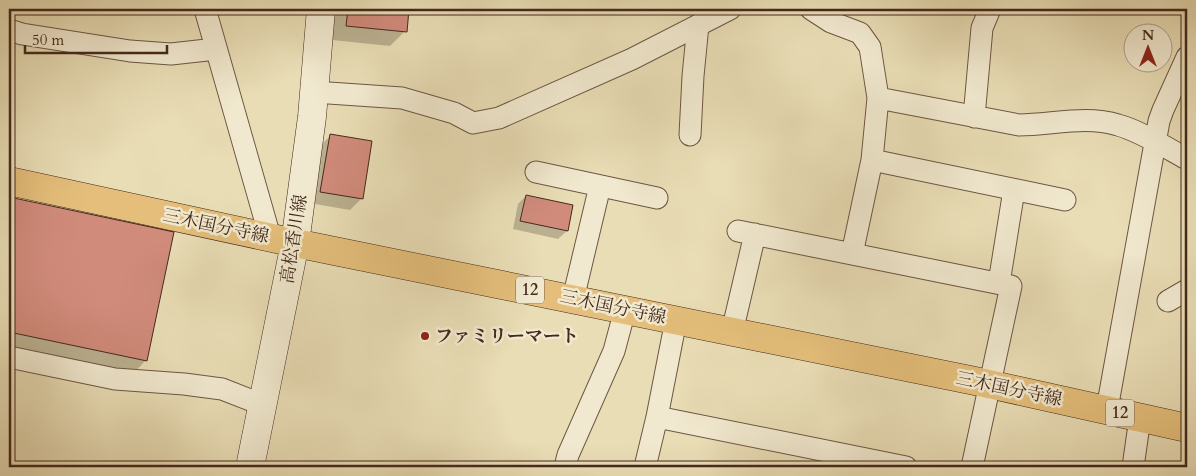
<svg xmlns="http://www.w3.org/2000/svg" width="1196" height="476" font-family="Cardo,'Noto Serif JP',serif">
<rect width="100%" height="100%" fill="#e9ddb5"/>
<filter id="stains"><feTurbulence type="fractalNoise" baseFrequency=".004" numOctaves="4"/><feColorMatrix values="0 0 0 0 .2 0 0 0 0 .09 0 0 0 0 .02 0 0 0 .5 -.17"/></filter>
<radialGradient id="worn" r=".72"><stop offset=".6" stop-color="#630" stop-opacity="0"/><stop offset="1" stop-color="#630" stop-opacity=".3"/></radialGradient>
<path fill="#0003" d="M335,9H408L405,31L390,46L332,40Z
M330,136L362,198L350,210L309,203L318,148Z
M526,196L567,231L558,239L513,229L518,204Z
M9,198L173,233L146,360L131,376L9,350Z"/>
<path fill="#d18b7b" stroke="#44291d" d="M348,9H409L407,32L346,26Z
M330,134L372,141L363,199L320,192Z
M526,195L573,205L568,231L520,221Z
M9,197L174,232L147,361L9,332Z"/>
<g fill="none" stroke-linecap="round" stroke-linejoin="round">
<g stroke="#6d5643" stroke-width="23">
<path id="minor" d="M205,9L270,237
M811,9L831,22L860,33L870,47L878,98L872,160L852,254
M9,30L22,34L130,51L171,54L216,49
M314,92L402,98L454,113L473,123L499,118L632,59L730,9
M878,98L1019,125C1051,125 1086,115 1118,125C1140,131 1167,148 1187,159
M974,117L982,28L990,9
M690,135L693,76L698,25
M872,160L1065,200
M536,172L657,198
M738,231L1011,286L972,467
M999,283L1014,190
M573,299L600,186
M1168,301L1187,290
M732,332L755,234
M9,357L115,379L184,384L222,389L263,405
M1107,409L1159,121L1163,110L1187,57
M657,417L906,467
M565,467L568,455L614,351L625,310
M645,467L657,417L676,320
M1133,467L1140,418"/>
</g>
<g stroke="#44291d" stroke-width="29">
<path id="secondary" d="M250,467L295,243L312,117L321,9"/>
</g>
<g stroke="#44291d" stroke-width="29">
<path id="primary" d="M9,181L295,243L975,381L1187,428"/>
</g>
<use href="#minor" stroke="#f1e9cf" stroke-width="21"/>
<use href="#secondary" stroke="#f1e9cf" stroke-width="28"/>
<use href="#primary" stroke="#e4be7a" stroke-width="28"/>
</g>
<circle fill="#8f2418" stroke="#f1e9cf" stroke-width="2" cx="425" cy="336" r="5"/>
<g text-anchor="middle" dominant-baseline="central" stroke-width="5" stroke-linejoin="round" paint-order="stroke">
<g fill="#f1e9cf" stroke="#786352" stroke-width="1">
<rect x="516" y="276.5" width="28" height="27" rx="4"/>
<rect x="1106" y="399.5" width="28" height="27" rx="4"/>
</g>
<g font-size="16" font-weight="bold" fill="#44291d">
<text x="530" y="290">12</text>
<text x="1120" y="413">12</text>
</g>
<g font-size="18" fill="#44291d" stroke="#f1e9cf">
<text transform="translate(216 226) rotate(12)">三木国分寺線</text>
<text transform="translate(294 239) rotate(-81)">高松香川線</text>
<text transform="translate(613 307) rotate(12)">三木国分寺線</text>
<text transform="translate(1009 389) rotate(12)">三木国分寺線</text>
</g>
<g font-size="18" font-weight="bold" fill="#44291d" stroke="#f1e9cf" text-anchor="start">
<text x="435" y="336">ファミリーマート</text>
</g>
</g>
<rect width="1196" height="476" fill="none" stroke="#e9ddb5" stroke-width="30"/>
<rect x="10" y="10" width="1176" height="456" fill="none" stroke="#44291d" stroke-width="2.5"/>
<rect x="15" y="15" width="1166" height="446" fill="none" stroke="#44291d"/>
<g transform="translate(1148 48)"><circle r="24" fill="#f1e9cf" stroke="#ac9c88"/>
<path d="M0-4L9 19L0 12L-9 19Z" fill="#8f2418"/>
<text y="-8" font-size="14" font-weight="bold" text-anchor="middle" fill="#44291d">N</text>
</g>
<path d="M25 45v8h142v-8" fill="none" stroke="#44291d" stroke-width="2.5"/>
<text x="32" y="45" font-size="15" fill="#44291d" stroke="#f1e9cf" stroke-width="4" paint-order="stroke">50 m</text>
<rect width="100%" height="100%" filter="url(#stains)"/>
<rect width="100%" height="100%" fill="url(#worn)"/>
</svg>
